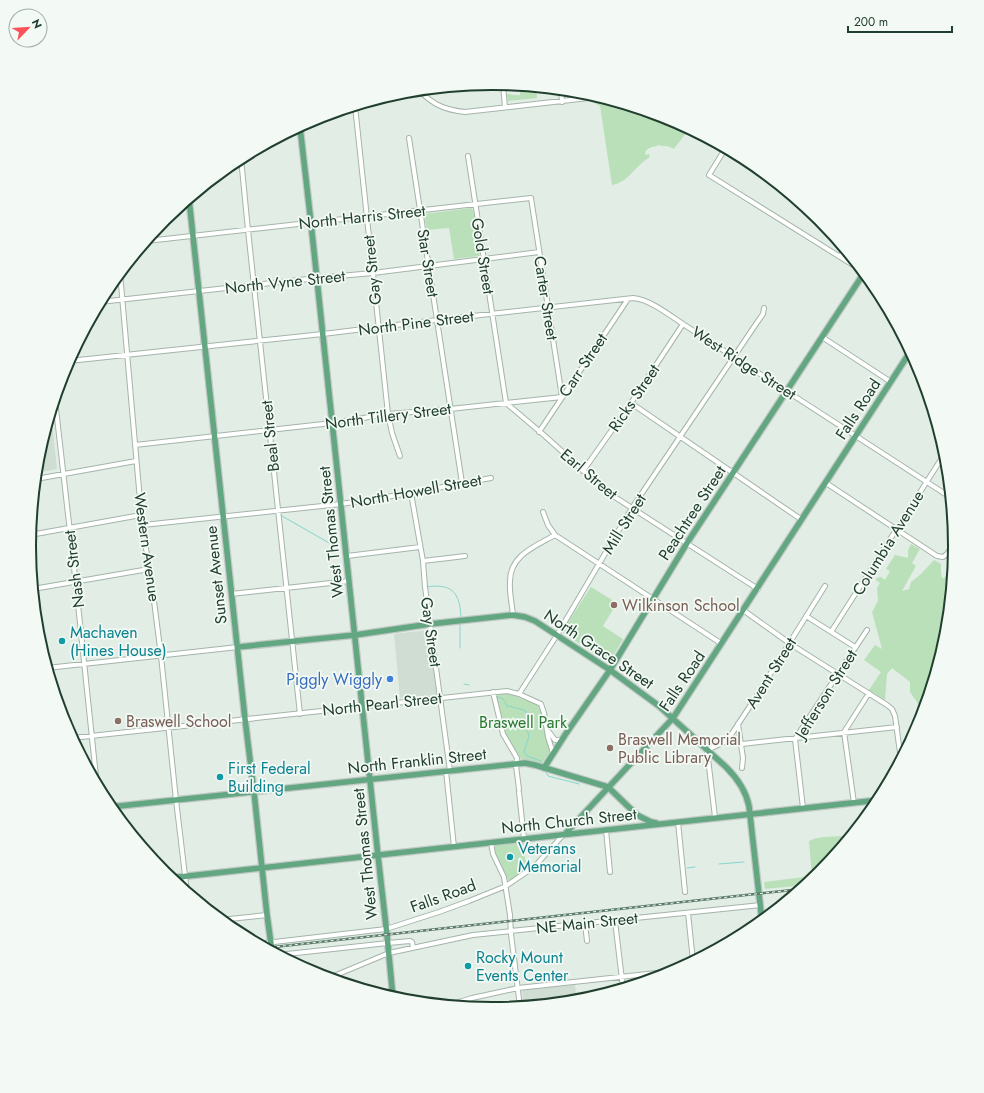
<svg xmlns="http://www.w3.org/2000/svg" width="984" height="1093" font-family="Jost,sans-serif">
<rect width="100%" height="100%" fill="#e2ede5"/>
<path fill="#d0ddd3" d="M51,412L57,469L36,473L38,456Z
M429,630L437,695L400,698L394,634Z
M575,984L577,1001L524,1006L522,990Z"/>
<path fill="#bae0b9" d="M520,86L536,88L537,98L508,101L507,94C512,94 515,96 520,95Z
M602,98L669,119L689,129L674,149L667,146H662L659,145C653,148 648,146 645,153L646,155L649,154L650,156C648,159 645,160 643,162C633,170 626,183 612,185L600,106L593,102C596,100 599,101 602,98Z
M471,208L473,210L480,256L454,259L449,228L427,230L424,214Z
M911,544L920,549L912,563L916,566L902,591L909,589L911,582L921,574L934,560L941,564V571L942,578H944L949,572L951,573H952L946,637L923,711L910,692V682L892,668L887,674L885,700L869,690L881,672L864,660L875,645L882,649L872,612L878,601L877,588L880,583L876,580L877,578L881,577L885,580L890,571L886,569L895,555L908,558V550Z
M591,587L617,603L603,626L623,639L609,663L563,633V630Z
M508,693L535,704L540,707L551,750L542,763L521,759L506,735L496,696L497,694Z
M850,836L819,874L806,885L765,889L764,882L812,876L809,841C821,835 837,837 850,836Z
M524,841L525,859L531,866L514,879L512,880H508C503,872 495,855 494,847L497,844Z"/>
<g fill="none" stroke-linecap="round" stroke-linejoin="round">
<path stroke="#86d6cc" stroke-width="1" d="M282,516L331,544
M426,587C452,583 460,592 461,618
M460,648V623
M464,684L469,685
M497,697C505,698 504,701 507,706C510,706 524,710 526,711L529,721L527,730L529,736L524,752L527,756L541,761L543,765
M545,770L548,776L579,784
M719,864L744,862
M687,868L695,867"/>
<g stroke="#a4b5aa" stroke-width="6">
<path id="minor" d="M503,85L505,107
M561,90L562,102
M420,91C433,105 446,110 465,112L597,97
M355,106L388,414L392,433L400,456
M346,109L356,108
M409,138L462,483
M725,149L709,175L861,270
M468,156L506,403L545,436L607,492L758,589
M241,158L248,230L300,714
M840,257L844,249
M120,273L142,523L153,593L161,656L176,800L187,892
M100,302L317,278L373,273L539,252
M822,337L891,382
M69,361L323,334L437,320L633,298C650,299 672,317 686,326L950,497
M55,400L76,585L97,786
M631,403L802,520
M539,432L628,299
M135,445L332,423L388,414L450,409L562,397L531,198L147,241
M583,471L631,403L683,324
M36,479L136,461
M826,483L937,556L943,557L947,554L955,542
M411,493L423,561L425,587L450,771
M543,512L548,525L555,535L722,644
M143,525L341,504L411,493L491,478
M30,535L141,515
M347,556L420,547
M423,561L465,556
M33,589L149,569
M231,594L349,581
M743,610L792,645L887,705L892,709L895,716L901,760
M513,615C512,604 509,592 510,581C510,555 536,546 555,535
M806,616L855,647
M831,632L945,453
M47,668L238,647
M493,692L503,734L517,758L516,766L519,789
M519,694L557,635L632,508L756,324L763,314L764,308
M738,724L743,758L742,768
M549,732L555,740H562
M72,738L507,691L519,694L541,704L544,713L548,737L553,753
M742,744L897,727
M446,771L454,847
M519,792L524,839
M854,803L844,732L869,693
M803,808L795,739L867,630
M715,817L707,750L727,741L754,700L825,586
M678,822L685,892
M606,830L610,872
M491,843L493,854L504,877L510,915L511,934L520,1007
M688,913L693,961
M220,920L267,915
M615,921L623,988
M585,924L587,941
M257,944L386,929L439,912L469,901L506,886L528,871L536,865L564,834
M278,955L388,943L410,941L412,942L413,948
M329,978L389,953L473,935L761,905
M449,1005L472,998L518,988L675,971"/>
</g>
<g stroke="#c1c9c4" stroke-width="8">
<path id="major" d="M300,127L311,223L378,856L387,935L393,998
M189,199L245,719L254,792L267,915L272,951
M238,647L355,635L430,624L513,615L525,617L535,621L610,670L659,706L726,767C737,778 746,791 749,806L762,921
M544,768L565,735L610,670L687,543L864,273
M110,807L525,763L535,765L608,787L637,815L651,822L656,823
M565,834L673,718L910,352
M170,878L879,800"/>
</g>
<use href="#minor" stroke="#fff" stroke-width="4"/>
<use href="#major" stroke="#63a682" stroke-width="5.5"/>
<g stroke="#5b7b69" stroke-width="2.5">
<path id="rail" d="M265,948L801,889"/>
</g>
<use href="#rail" stroke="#f3f9f4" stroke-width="1" stroke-dasharray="3" stroke-linecap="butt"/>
</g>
<g fill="#8d6e63" stroke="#f3f9f4" stroke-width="1.5">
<circle cx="614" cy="605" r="4"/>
<circle cx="118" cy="721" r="4"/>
<circle cx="610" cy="748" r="4"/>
</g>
<g fill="#0f9aa8" stroke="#f3f9f4" stroke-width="1.5">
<circle cx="62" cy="641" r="4"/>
<circle cx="220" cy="777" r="4"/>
<circle cx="510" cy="857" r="4"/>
<circle cx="468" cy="966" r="4"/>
</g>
<circle fill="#3f7fe0" stroke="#f3f9f4" stroke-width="1.5" cx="390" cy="679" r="4"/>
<g text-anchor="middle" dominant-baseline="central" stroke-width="3.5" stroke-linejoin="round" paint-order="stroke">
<g font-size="16" fill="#203f2e" stroke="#f3f9f4">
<text transform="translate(362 217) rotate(-6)">North Harris Street</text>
<text transform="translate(483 256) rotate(81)">Gold Street</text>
<text transform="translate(428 263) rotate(81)">Star Street</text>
<text transform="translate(372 270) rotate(-96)">Gay Street</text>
<text transform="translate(285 282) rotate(-6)">North Vyne Street</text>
<text transform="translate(546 298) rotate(81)">Carter Street</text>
<text transform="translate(416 323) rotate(-7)">North Pine Street</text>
<text transform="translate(744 363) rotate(33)">West Ridge Street</text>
<text transform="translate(583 365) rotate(-56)">Carr Street</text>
<text transform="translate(634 398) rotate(-56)">Ricks Street</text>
<text transform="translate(858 409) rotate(-57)">Falls Road</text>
<text transform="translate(388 416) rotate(-7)">North Tillery Street</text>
<text transform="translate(270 436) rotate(-96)">Beal Street</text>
<text transform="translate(589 474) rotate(40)">Earl Street</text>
<text transform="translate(416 491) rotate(-10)">North Howell Street</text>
<text transform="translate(692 513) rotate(-57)">Peachtree Street</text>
<text transform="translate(624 524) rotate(-58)">Mill Street</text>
<text transform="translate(331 532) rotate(-96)">West Thomas Street</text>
<text transform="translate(888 543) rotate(-58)">Columbia Avenue</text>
<text transform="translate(147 547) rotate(82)">Western Avenue</text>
<text transform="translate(74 569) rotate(-97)">Nash Street</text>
<text transform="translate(216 575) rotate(-96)">Sunset Avenue</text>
<text transform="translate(431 632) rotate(82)">Gay Street</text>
<text transform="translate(599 649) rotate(34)">North Grace Street</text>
<text transform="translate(771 673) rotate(-58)">Avent Street</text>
<text transform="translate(682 681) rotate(-56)">Falls Road</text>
<text transform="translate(826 694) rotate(-58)">Jefferson Street</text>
<text transform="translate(382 704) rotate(-6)">North Pearl Street</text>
<text transform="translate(417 761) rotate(-6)">North Franklin Street</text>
<text transform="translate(569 821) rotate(-6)">North Church Street</text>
<text transform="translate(365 854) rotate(-96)">West Thomas Street</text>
<text transform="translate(443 896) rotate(-20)">Falls Road</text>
<text transform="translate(587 923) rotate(-6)">NE Main Street</text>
</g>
<g font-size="16" fill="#785e54" stroke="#f3f9f4" text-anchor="start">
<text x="622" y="605">Wilkinson School</text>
<text x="126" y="721">Braswell School</text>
<text x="618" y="739">Braswell Memorial<tspan x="618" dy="18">Public Library</tspan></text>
</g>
<g font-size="16" fill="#0d838f" stroke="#f3f9f4" text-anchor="start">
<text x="70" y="632">Machaven<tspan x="70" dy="18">(Hines House)</tspan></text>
<text x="228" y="768">First Federal<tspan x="228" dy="18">Building</tspan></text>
<text x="518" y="848">Veterans<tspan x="518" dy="18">Memorial</tspan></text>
<text x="476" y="957">Rocky Mount<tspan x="476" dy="18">Events Center</tspan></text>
</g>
<g font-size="16" fill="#366cbe" stroke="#f3f9f4" text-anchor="end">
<text x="382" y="679">Piggly Wiggly</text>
</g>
<g font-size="16" fill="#287930" stroke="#f3f9f4">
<text x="523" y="722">Braswell Park</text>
</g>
</g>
<path d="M0 0H984V1093H0ZM36 546a456 456 0 1 1 912 0a456 456 0 1 1-912 0Z" fill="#f3f9f4" fill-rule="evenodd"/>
<path fill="none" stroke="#203f2e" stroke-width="2" d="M36 546a456 456 0 1 1 912 0a456 456 0 1 1-912 0Z"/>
<g transform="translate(28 28) rotate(65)"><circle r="19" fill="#f3f9f4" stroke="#9fafa5"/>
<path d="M0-3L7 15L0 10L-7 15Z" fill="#fb5258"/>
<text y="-6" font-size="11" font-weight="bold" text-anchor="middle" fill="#203f2e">N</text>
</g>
<path d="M848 26v6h104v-6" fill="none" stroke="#203f2e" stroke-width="2"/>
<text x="854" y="26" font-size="12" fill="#203f2e" stroke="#f3f9f4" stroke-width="3" paint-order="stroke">200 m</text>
</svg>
